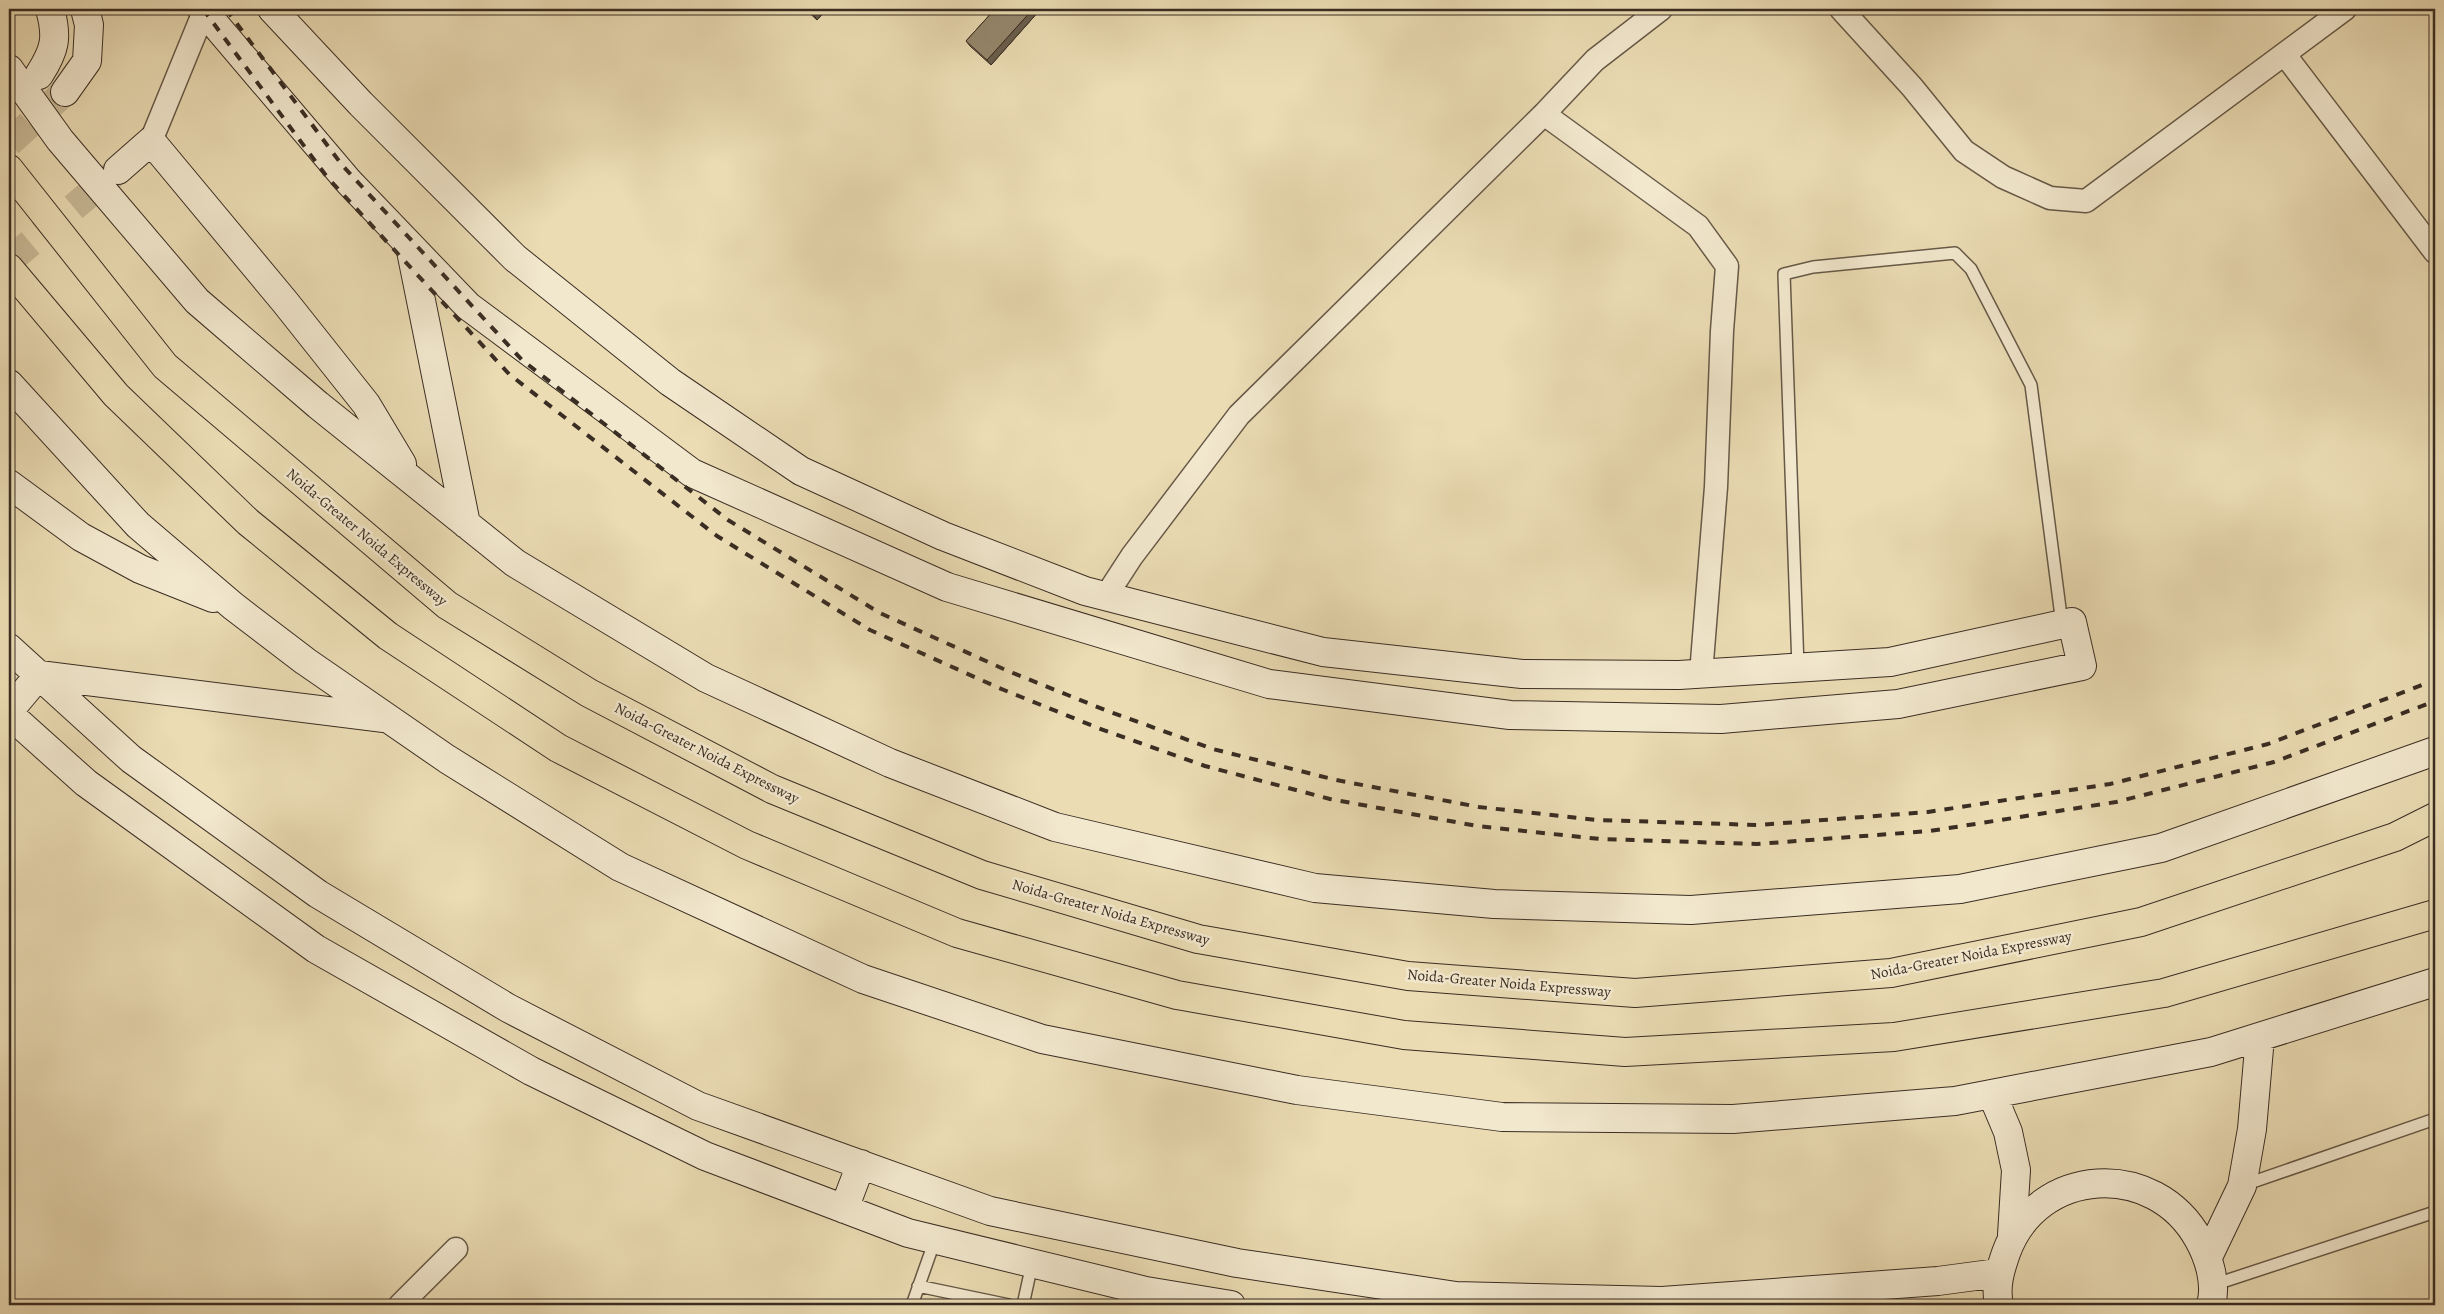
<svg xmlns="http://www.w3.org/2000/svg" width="2444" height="1314" font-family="Alegreya,serif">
<rect width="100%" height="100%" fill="#ebdcb4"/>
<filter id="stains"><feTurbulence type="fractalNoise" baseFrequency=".004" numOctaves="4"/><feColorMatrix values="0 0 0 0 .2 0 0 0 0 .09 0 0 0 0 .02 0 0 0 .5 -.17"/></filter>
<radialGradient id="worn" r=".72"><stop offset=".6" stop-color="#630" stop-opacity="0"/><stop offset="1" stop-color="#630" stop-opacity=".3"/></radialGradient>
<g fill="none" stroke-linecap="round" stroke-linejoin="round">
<path stroke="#c8b997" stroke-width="28" stroke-dasharray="28 14" stroke-linecap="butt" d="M9,143L65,92
M9,261L117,171"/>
<g stroke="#665947" stroke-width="14">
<path id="lane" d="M1798,667L1784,274L1813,267L1955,253L1971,269L2031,385L2062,624
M2244,1185L2435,1119
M2213,1285L2435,1212
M918,1286L1009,1305
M912,1305L935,1240
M1023,1305L1032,1264"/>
</g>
<g stroke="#665947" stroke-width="25">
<path id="street" d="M1841,9L1912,87L1964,151L2003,177L2050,198L2086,201L2345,9
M2285,55L2435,252
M1544,114L1595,60L1661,9
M151,141L205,9
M1106,596L1132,556L1239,415L1544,114L1698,226L1727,266L1722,331L1716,487L1701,674
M400,1305L456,1249"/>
</g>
<g stroke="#3a2d23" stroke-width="30">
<path id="secondary" d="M202,9L349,182L468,306L692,473L947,587L1269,684L1510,715L1721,719L1898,704L2082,666L2072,622L1890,662L1679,675L1522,674L1323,652L1085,591L943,536L801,471L670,382L515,258L361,104L272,9
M9,69L60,140L197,301L318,405L515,563L706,678L890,763L1055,827L1315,888L1494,904L1691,910L1960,889L2161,848L2435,751
M39,75C55,50 58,38 50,9
M65,92L87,61L89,25L85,9
M118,170L151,141L285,302L366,404L402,464
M410,246L466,524
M9,384L138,525L233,606L305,661L447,759L620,867L863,979L1042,1039L1297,1090L1502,1117L1733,1119L1955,1101L2211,1052L2435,982
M9,484L81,537L140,569L213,598
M9,648L131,759L318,894L508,1008L698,1106L990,1211L1237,1263L1456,1296L1662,1301L1938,1281L1998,1273
M9,711L39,675L384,718
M9,714L86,783L316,949L531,1071L705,1156L908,1233L1146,1291L1231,1305
M1992,1094L2008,1132L2016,1170L2012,1235
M844,1209L861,1164
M2208,1257L2242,1186L2252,1129L2260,1037
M1999,1305C1995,1287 2000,1270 2006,1253C2037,1166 2155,1159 2199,1240C2209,1258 2217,1284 2211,1305"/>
</g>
<g stroke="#3a2d23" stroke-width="30">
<path id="highway" d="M9,169L165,366L447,605L589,693L772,789L982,875L1198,939L1408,976L1635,993L1891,973L2141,922L2395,837L2435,817
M9,268L116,395L248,522L388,636L558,748L747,845L957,933L1177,995L1404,1035L1625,1052L1894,1037L2164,993L2435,914"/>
</g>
<use href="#lane" stroke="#f2e8ce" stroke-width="11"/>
<use href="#street" stroke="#f2e8ce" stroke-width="22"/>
<use href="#secondary" stroke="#f2e8ce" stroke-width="28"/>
<use href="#highway" stroke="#ebdcb4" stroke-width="28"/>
<path stroke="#3a2d23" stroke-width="4" stroke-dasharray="9 9" stroke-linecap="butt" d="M203,9L327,177L509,374L717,536L870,630L999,688L1098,728L1205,766L1330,799L1477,826L1600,839L1757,844L1930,831L2116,802L2274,762L2435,701
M226,9L342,165L522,360L728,520L880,613L1008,671L1105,710L1213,749L1336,780L1479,807L1596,820L1758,825L1928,812L2110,784L2268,744L2435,680"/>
</g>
<path fill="#81755f" stroke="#3a2d23" d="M805,9H827L817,20Z
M995,9H1037L1039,11L991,65L970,46L966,41Z"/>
<path fill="#695f4d" stroke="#3a2d23" d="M814,9H827L817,20L812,12Z
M1033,9H1037L1039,11L991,65L987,60Z"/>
<path fill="#96886e" stroke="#3a2d23" d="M808,9H814L812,12Z
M995,9H1033L987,60L966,41Z"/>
<g text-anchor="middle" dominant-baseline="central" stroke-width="5" stroke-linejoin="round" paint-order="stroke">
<g font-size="15" fill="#3a2d23" stroke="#f2e8ce">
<text transform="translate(367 537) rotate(40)">Noida-Greater Noida Expressway</text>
<text transform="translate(707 753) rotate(27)">Noida-Greater Noida Expressway</text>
<text transform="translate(1111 912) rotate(16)">Noida-Greater Noida Expressway</text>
<text transform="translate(1971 955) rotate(-11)">Noida-Greater Noida Expressway</text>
<text transform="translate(1509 983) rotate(5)">Noida-Greater Noida Expressway</text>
</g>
</g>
<rect width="2444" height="1314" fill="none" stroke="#ebdcb4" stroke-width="30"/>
<rect x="10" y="10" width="2424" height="1294" fill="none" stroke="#3a2d23" stroke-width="2.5"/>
<rect x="15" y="15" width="2414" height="1284" fill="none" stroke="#3a2d23"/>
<rect width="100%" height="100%" filter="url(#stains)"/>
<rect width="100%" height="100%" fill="url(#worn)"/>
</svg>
